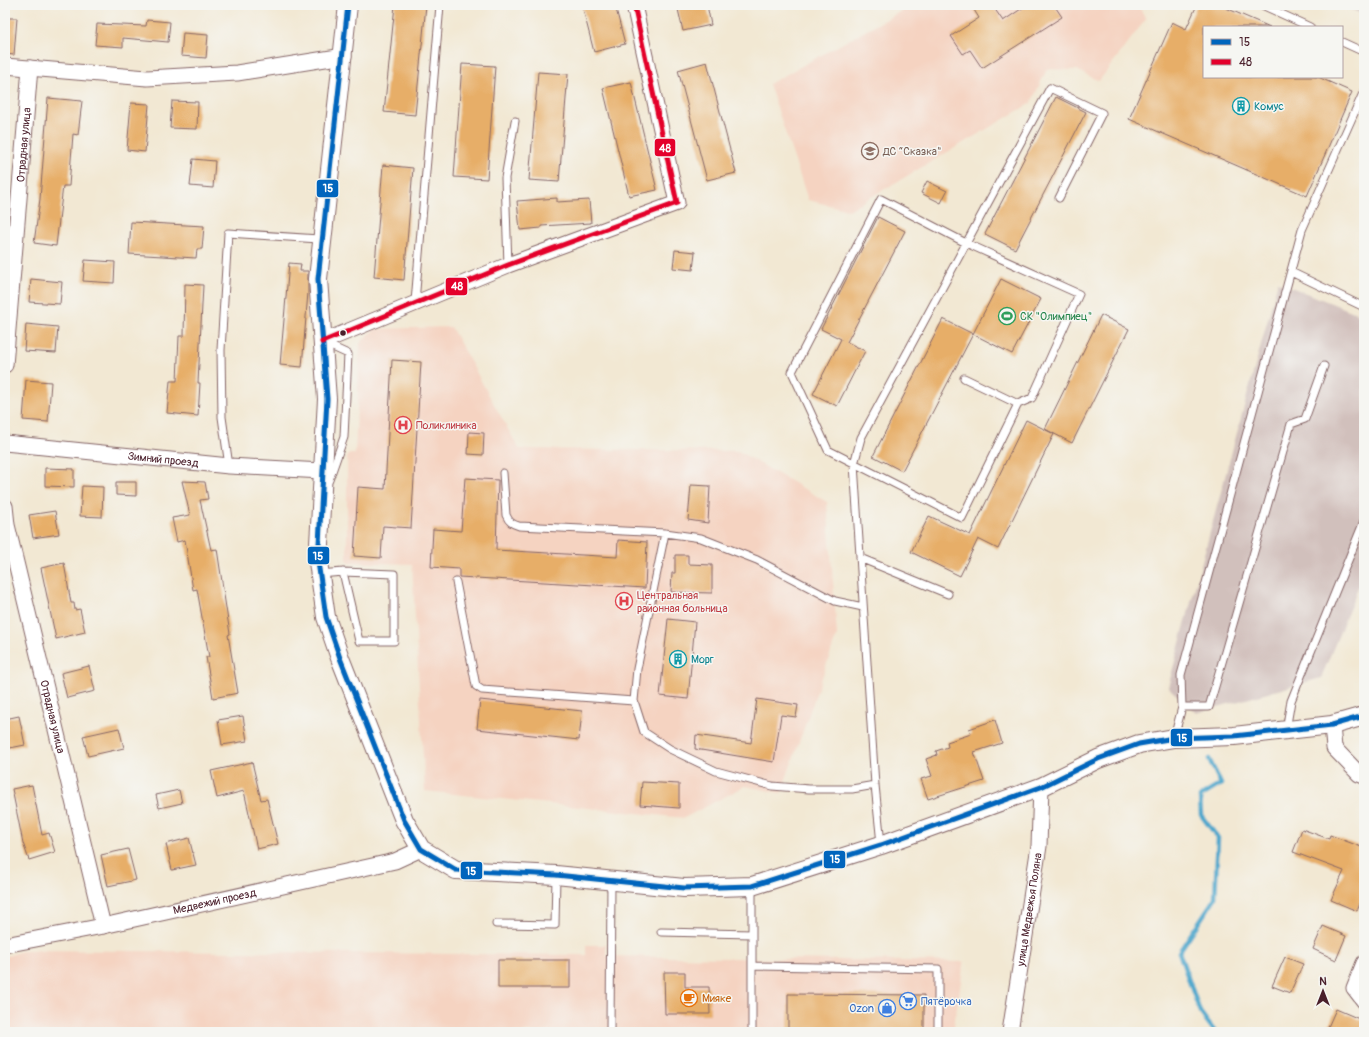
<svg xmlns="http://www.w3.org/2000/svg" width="1369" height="1037" font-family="Pangolin,sans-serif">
<rect width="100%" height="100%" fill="#f6f6f2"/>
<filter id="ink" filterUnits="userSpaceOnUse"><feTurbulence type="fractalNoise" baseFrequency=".025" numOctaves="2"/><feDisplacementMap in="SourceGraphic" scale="8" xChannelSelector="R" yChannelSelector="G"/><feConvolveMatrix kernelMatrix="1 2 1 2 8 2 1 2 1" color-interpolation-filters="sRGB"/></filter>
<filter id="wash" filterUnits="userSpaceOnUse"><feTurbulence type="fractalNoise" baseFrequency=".012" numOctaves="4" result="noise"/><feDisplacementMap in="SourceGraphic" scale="16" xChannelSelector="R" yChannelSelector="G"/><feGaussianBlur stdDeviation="0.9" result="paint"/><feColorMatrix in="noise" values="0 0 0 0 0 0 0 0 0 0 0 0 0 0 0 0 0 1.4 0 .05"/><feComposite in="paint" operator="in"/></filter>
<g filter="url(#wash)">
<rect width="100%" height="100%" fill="#f2e8d3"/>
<path fill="#f5d3c1" d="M908,5H1138L1146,19L1099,81L1077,70L1047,69L1031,103L849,210L808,200L769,84L903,10Z
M451,327L519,449L738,451L827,502L837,635L781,793L745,786L684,818L425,791L412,564L347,562V454H355L360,343L375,329Z
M586,945H606V956L964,962L953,1032H5V957L25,950L586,955Z"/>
<path fill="#d1c0bc" d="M1341,5H1364V15Z
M1278,282L1364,316V573L1321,678L1196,713L1168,687Z"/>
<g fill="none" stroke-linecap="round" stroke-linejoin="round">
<path stroke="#4fa7cc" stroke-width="4.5" d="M1209,759L1221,784L1200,797L1201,815L1218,838L1215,898L1179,952L1200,1012L1215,1032"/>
</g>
<g id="blocks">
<path fill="#e7ae68" d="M395,5H426L415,115L384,112Z
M582,5H615L625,44L594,52Z
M677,5H707L711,25L683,31Z
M971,5H992L1003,21L1027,5H1054L1062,17L982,68L970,50L963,54L951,36L979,18Z
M1197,5H1219L1270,27H1204V77H1318L1352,92L1307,196L1129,119L1172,22L1186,29Z
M5,18H17L14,55L5,54Z
M147,20L170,22L168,42L123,38V47L95,45L97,24L146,26Z
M183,33L208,35L206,58L181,56Z
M707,62L736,173L707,180L678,70Z
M462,64L495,66L487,179L454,177Z
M538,72L568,74L559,182L529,180Z
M631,82L657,190L629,196L603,88Z
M1056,97L1086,112L1015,249L985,234Z
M48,98L82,101L78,135L73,134L69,186H63L56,246L34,243L40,199Z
M172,101L198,102L197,129L170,128Z
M131,103L149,104L145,152L127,150Z
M193,159L215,161L213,188L190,186Z
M383,165L413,168L404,280L374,277Z
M927,181L947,191L941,203L921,193Z
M557,198V202L589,200L591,223L541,226V228L520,230L517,201Z
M878,217L905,231L847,342L865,351L837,406L813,394L841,339L821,329Z
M131,222L204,226L202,249H197L196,258L129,254Z
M675,250L695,252L693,270L673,268Z
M85,260L115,262L114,283L83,281Z
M289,263L301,264L300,271H308V292L302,367L280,365Z
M31,279L62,282L60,304L29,302Z
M1001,279L1041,299L1012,354L973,334Z
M185,284L203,285L198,383H200L198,416L167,413L170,381H177L179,336H184Z
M1101,315L1129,329L1072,443L1045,429Z
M943,319L973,334L902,471L873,456Z
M26,324L58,327L56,353L24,351Z
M392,360L421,362L411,528L383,526L381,558L354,556L358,487L385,489Z
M26,380L51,382L48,422L23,420Z
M1026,420L1054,434L998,549L978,539L960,576L911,552L929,516L970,535Z
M469,432L484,433L483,455L468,454Z
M45,468L74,469V487L45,486Z
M465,478L498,480L496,550L617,557L618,540L647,542L645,588L459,577V569L431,567L433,529L461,531Z
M182,481L205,482L208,499L200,500L211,550L217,549L230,634L228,635L238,693L213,698L206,657H209L197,589L193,590L185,540L177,542L172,518L190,515Z
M116,482H136V496L116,495Z
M691,485L710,486L708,523L688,520Z
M82,486L103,487L102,517L80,516Z
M55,511L59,534L33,538L29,515Z
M675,555H688V564L712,565V593L671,592L672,573H675Z
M64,563L71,603H74L75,610L80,609L85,632L56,639L41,568Z
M668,619L695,622L688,699L660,696Z
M89,666L95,691L67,698L61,673Z
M757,699L798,705L796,717L781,715L774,762L695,749L696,735L751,743Z
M480,700L582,711L579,740L477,729Z
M19,716L25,745L5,749V719Z
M243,716L247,741L222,745L218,720Z
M995,720L1002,743L974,752L984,781L928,799L921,779L932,776L926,759L937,755L936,751L948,747L947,742L971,734L969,729Z
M119,728L124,748L88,756L83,736Z
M252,762L261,800L267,799L278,844L257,849L244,791L217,798L211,771Z
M642,782L679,784V808L640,805Z
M32,785L42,835L49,833L55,852L29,860L23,843L12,789Z
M179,790L182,803L159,808L156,795Z
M1302,829L1329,839L1330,835L1364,848V894L1357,911L1331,900L1344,871L1293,852Z
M189,838L196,865L172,870L166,844Z
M128,849L136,880L108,886L101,855Z
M1323,926L1346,936L1336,960L1313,949Z
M1285,957L1303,964L1290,993L1272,986Z
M498,960H570V988H498Z
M664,972H685V987H709L710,1014H665Z
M788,994L924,995V1032H788Z
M1336,1009L1364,1021L1361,1032H1339L1328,1027Z"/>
</g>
</g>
<g filter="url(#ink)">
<use href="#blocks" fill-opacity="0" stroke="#856566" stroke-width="1"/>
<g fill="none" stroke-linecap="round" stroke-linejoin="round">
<g stroke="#856566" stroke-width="9">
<path id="service" d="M1262,5L1310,27
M1342,42L1364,52
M881,199L966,243L1079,294L1032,398L1018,404L962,518L828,450L792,372Z
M508,265L505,178L515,121
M1291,272L1364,307
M415,302L440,5
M324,343L348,354L344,437L329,480
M964,378L1018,404
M229,466L222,417L221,350L228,233L319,239
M503,473L506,515C509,522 512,524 519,526L665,533L701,538L757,560L835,601L863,607
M665,533L637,669L634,701L644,732L670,749L716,771L772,786L809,789H852L875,785
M860,558L948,594
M320,574L343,572L394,574V641H359L343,572
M456,582L476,686L482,690L634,701
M1182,707H1209L1291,424L1305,419L1324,366
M1286,730L1291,701L1364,521
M1174,738L1182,707L1181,675L1302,230L1364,91
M881,844L875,785L854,464L861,438L1050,88L1102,113L1059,198
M496,924L555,925L556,876
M661,932L752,934
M753,966L938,969V1032
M610,1032L611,881
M752,1032V886"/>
</g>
<g stroke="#856566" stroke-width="17">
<g id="minor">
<path d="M5,66L147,78L237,73L344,56"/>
<path d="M322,342L508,265L677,203L634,5"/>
<path id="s1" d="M5,365L30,68"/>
<path id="s2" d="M5,443L229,466L322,471"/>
<path id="s3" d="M5,506L7,525L103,926"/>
<path d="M1332,725L1334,748L1359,774L1364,776"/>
<path id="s4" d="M5,945L103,926L395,861L421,849"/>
<path d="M1364,963L1354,988L1364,1001"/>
<path id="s5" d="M1010,1032L1039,846L1041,787"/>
</g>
</g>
<g stroke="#856566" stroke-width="20">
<path id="tertiary" d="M348,5L318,279L327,399L318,562L326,617L340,658L404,820L421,849L456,870L556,875L684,888L752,886L881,845L1041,787L1098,759L1139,744L1174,738L1234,736L1332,725L1364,716"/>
</g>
<use href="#service" stroke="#fff" stroke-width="7"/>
<use href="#minor" stroke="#fff" stroke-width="15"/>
<use href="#tertiary" stroke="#fff" stroke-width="18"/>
<g stroke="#f6f6f2" stroke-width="8">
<path id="bus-1" d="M348,5L318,279L327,399L318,562L326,617L340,658L404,820L421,849L456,870L556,875L684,888L752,886L881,845L1041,787L1098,759L1139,744L1174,738L1234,736L1332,725L1364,716"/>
</g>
<g stroke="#f6f6f2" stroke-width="8">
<path id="bus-2" d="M322,342L508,265L677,203L634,5"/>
</g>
<use href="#bus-1" stroke="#0065bd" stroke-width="5"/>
<use href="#bus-2" stroke="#e4002b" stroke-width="5"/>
</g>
</g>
<defs>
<g id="building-ring" transform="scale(0.9)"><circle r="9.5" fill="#f6f6f2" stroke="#0f9aa8" stroke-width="1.5"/><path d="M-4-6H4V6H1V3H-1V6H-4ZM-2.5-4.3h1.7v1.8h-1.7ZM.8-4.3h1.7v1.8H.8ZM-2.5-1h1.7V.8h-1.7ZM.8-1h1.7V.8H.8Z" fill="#0f9aa8"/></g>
<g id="school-ring" transform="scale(0.9)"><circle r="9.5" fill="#f6f6f2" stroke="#8d6e63" stroke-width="1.5"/><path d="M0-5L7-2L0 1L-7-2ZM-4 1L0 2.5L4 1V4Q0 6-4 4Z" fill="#8d6e63"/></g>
<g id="stadium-ring" transform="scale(0.9)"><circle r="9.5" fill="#f6f6f2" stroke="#2e9e5b" stroke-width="1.5"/><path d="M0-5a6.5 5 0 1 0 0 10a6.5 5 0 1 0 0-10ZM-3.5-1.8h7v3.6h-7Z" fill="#2e9e5b"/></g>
<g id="hospital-ring" transform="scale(0.9)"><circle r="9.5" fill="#f6f6f2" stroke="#e0444e" stroke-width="1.5"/><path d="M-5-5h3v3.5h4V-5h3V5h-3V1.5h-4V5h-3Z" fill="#e0444e"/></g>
<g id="cafe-ring" transform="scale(0.9)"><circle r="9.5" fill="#f6f6f2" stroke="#e8710a" stroke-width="1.5"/><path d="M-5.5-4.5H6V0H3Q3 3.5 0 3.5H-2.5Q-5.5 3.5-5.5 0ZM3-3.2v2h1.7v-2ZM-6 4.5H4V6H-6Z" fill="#e8710a"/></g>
<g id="supermarket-ring" transform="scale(0.9)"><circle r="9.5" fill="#f6f6f2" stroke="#3f7fe0" stroke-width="1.5"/><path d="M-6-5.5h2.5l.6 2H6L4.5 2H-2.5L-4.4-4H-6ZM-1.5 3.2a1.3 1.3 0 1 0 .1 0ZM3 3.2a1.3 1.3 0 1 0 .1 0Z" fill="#3f7fe0"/></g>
<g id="shop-ring" transform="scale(0.9)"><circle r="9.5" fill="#f6f6f2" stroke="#3f7fe0" stroke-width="1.5"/><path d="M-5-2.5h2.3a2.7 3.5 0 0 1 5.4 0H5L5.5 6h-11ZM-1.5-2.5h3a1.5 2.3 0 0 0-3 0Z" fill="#3f7fe0"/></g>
</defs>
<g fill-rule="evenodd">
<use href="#building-ring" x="1241" y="106"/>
<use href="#school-ring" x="870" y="151"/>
<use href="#stadium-ring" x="1007" y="316"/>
<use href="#hospital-ring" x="403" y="425"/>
<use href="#hospital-ring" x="624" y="601"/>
<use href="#building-ring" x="678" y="659"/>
<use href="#cafe-ring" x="689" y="998"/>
<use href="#supermarket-ring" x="908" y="1001"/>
<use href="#shop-ring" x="887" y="1008"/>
</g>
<circle fill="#4a1f2b" stroke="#f6f6f2" stroke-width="1.5" cx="343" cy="333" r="3.5"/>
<g text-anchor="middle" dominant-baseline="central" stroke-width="3" stroke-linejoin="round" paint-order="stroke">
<g font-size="11" fill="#0d838f" stroke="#f6f6f2" text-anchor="start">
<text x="1254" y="106">Комус</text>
<text x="691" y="659">Морг</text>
</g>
<g font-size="11" fill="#4a1f2b" stroke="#f6f6f2">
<text stroke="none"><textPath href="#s1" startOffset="221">Отрадная улица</textPath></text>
<text stroke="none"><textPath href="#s2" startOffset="159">Зимний проезд</textPath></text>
<text stroke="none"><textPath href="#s3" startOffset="216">Отрадная улица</textPath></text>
<text stroke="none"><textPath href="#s4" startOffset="214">Медвежий проезд</textPath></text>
<text stroke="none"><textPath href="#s5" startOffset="124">улица Медвежья Поляна</textPath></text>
</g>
<g font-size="11" fill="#785e54" stroke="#f6f6f2" text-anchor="start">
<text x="883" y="151">ДС “Сказка"</text>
</g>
<g font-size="11" fill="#27864d" stroke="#f6f6f2" text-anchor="start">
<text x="1020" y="316">СК "Олимпиец"</text>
</g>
<g font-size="11" fill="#be3a42" stroke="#f6f6f2" text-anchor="start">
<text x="416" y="425">Поликлиника</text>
<text x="637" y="595">Центральная<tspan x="637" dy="13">районная больница</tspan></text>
</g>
<g font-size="11" fill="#c56008" stroke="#f6f6f2" text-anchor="start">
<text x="702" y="998">Мияке</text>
</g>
<g font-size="11" fill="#366cbe" stroke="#f6f6f2" text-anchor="start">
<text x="921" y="1001">Пятёрочка</text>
<text x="874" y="1008" text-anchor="end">Ozon</text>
</g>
</g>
<g stroke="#f6f6f2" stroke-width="1.5">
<rect x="654" y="138" width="22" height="19" rx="4" fill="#e4002b"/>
<rect x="316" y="179" width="23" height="19" rx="4" fill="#0065bd"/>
<rect x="445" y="277" width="23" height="19" rx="4" fill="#e4002b"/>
<rect x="307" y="546" width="23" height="19" rx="4" fill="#0065bd"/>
<rect x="1170" y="728" width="23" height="19" rx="4" fill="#0065bd"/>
<rect x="823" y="850" width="23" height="19" rx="4" fill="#0065bd"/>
<rect x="460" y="861" width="23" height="19" rx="4" fill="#0065bd"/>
</g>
<g font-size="11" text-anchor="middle" font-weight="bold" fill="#fff">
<text x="665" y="152">48</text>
<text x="328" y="192">15</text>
<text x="457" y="290">48</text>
<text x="318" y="560">15</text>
<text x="1182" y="742">15</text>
<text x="835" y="863">15</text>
<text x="471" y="875">15</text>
</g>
<rect width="1369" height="1037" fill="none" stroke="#f6f6f2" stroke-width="20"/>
<rect x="1203" y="26" width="140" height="52" fill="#f6f6f2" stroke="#b1a0a2"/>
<rect x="1211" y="39" width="20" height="6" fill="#0065bd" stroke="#b1a0a2"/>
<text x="1239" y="46" font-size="12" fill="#4a1f2b">15</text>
<rect x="1211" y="59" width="20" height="6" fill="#e4002b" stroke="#b1a0a2"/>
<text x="1239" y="66" font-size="12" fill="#4a1f2b">48</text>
<g transform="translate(1323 991)" stroke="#f6f6f2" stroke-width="3" paint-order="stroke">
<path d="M0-3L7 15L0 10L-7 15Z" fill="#4a1f2b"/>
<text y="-6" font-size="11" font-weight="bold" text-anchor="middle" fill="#4a1f2b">N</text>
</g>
</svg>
